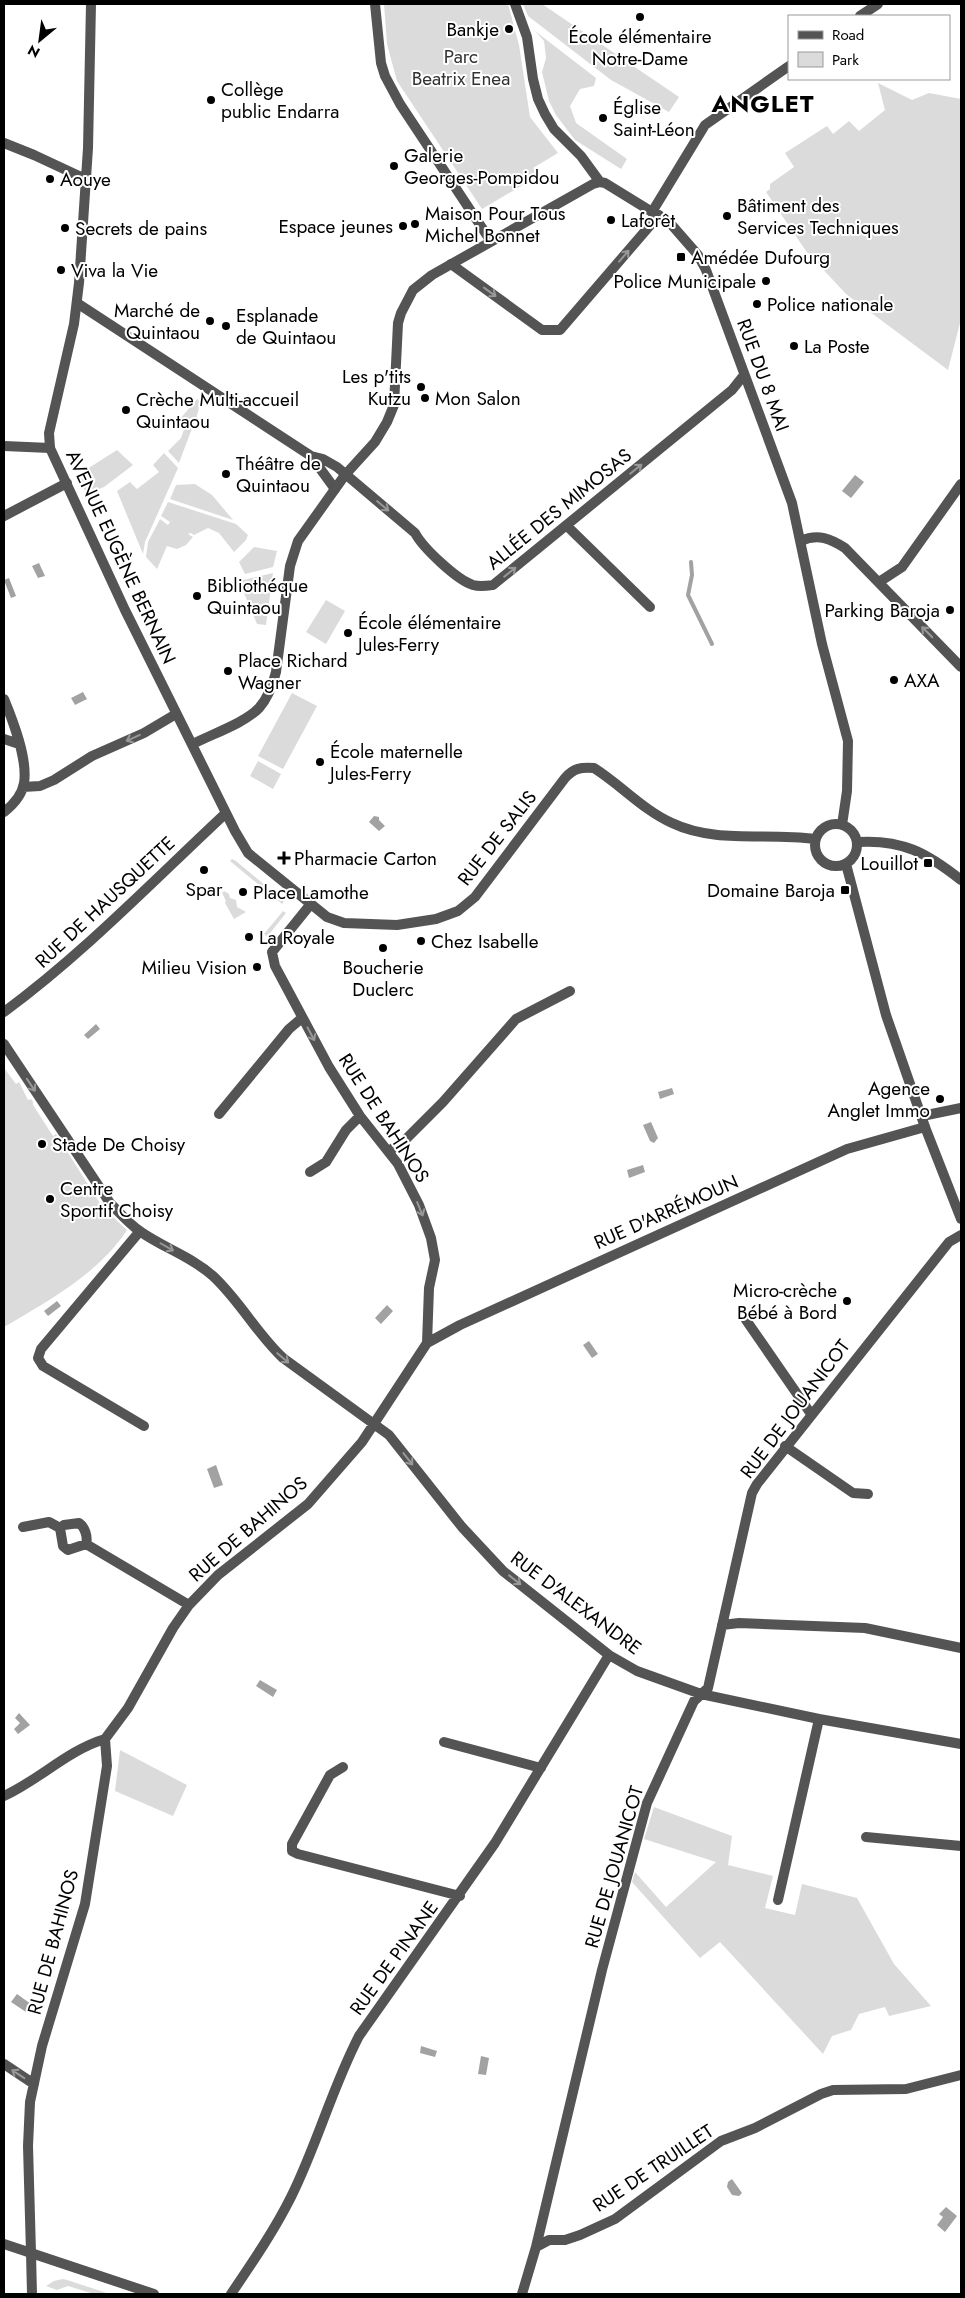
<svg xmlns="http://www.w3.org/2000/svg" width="965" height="2298" font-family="Jost,sans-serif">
<rect width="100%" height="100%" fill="#fff"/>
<path fill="#dbdbdb" d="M384,4H508L519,45L530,117L558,153L533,168L538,176L482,209L397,81L387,44Z
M523,4H542L679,97L669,112L611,80L528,16Z
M535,31L596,78L594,86L580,89L570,106L576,123L627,159L621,169L575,140L556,115L549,101L542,72L546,58L544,41Z
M878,83L912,100L929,93L961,99V319L948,370L846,294L806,251L766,192L770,189V184L794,167L785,153L827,126L833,134L849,121L859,131L885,110Z
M197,399L201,401L196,419H188L184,423L180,419Z
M190,422L194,423L179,463L168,451L181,438L186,424Z
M117,450L133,465L104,487L87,494L76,476Z
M164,453L178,468L145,542L143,554L117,491L130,482L137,489L159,472L153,465Z
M195,484L212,495L233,520L170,499L176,485Z
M168,502L236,524L248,535L246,540L234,552L219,533L208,528L194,535L191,533L188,534L193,537L186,545L177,549L167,546L157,569L146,557L148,542L160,519L168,525L170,522L161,516Z
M254,547L277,551L273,567L245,574L239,562Z
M273,573L266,625L257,624L239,581Z
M326,600L345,611L326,644L306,632Z
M292,693L317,706L283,769L258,756Z
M258,761L281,774L273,789L250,776Z
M232,859L236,861L284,901L282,904L230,861Z
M224,891L229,894L230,898L236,900L237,907L246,912L234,919L225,903L226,901L222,893Z
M283,911L286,913L267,937L264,934Z
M4,1068L16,1084L19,1082L28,1100L31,1099L33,1102V1105L53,1136L56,1134L103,1208L127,1230C98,1274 50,1300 4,1327Z
M120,1750L187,1785L173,1816L115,1791Z
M654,1807L732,1836L728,1865L773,1876L765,1908L795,1915L802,1884L857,1898L894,1964L931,2006L889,2016L885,2007L859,2014L851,2030L832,2036L823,2054L720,1942L700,1958L632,1882L635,1872L666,1907L716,1862L644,1839Z
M63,2279L67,2280L110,2294H94L68,2286L57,2290L46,2286L54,2281Z"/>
<path fill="#a2a2a2" d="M855,475L864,482L851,498L842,491Z
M39,563L45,576L38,578L32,566Z
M9,578L16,596L11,598L4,580Z
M83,692L87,699L75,705L71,698Z
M374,816L379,817V820L385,826L379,831L369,822Z
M96,1024L100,1029L88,1039L84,1035Z
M672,1088L674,1094L660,1099L658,1092Z
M651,1122L658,1138L654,1143L650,1141L643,1125Z
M643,1165L645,1172L629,1178L627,1170Z
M57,1301L61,1306L48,1316L44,1311Z
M387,1305L393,1311L381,1324L375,1318Z
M589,1341L598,1354L592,1358L583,1345Z
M216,1465L223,1485L214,1488L207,1469Z
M260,1680L277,1690L273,1697L256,1686Z
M19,1713L30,1725L18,1734L14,1729L20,1723L15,1718Z
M17,1994L31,2004L26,2012L11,2002Z
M421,2046L437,2051L435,2057L420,2053Z
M481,2056L489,2058L486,2075L478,2074Z
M732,2179L742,2193L739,2196L732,2195L727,2187L728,2182Z
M946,2207L957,2216L945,2232L937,2225L943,2217L939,2214Z"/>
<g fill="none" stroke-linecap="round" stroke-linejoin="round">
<path stroke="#a2a2a2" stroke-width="4" d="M691,562L692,575L688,595L712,644"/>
<path stroke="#545454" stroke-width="10" d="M375,4L381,63L385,76L400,104L490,240
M860,16L878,4
M652,212L705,125L789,66
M451,264L542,330H560L659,215
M77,303L311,456L335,489
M4,446L50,448
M311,456L323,459L337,467L415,533C423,548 457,580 473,585C480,587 486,586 493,585L732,390L744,375
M4,516L67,483
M567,526L650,607
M801,541C818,533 831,539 845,548L961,667
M879,582L902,567L961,484
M4,699C13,721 28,759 24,783C22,795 13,805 4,812
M4,739L19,744
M23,787L40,786L54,780L92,756L144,733L176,714
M857,842C902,839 927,853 961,880
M4,1044L110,1203C119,1212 129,1224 141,1232C164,1248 192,1257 213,1276C240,1301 257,1334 283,1358L389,1435L462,1527L503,1571L609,1655L637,1671L701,1694L819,1719L961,1744
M219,1114L289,1029L302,1018
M922,1116L961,1108
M389,1151L404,1141L443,1102L516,1019L570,991
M310,1172L326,1162L346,1130L360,1116
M140,1231L41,1349L38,1358L43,1366L144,1426
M746,1320L811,1414
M427,1343L460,1325L847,1149L925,1127
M785,1446L853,1493L868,1494
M79,1523C85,1527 88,1537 86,1544L68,1550L63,1546L60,1528L64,1525Z
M23,1527L49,1522L60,1528
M86,1544L189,1605
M722,1625L739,1623L865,1628L961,1648
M444,1742L541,1768
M343,1767L330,1775L292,1844V1851L298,1854L460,1896
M4,1796C39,1780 68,1750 105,1739
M866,1837L961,1846
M778,1900L819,1719
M4,2064L34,2084
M536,2247L549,2240H565L580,2235L615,2219L721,2141L755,2128L821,2094L833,2090L906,2089L961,2075
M31,2253L28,2146L30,2102L42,2046L85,1904L107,1766L105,1739L128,1708L173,1628L189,1605L218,1575L308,1504L362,1442L427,1343L429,1288L435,1260L431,1238L419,1205L398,1164L360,1116L329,1067L275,966L272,952L310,905
M231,2294C252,2263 274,2231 291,2197C317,2145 332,2088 359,2036L495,1843L609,1655
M522,2294L536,2247L602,1970L647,1803L694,1701L708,1688L752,1493L757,1484L949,1242L961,1235"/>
<path stroke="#545454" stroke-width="10" d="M91,4L88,148L79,283L74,324L49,433L50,448L125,610L235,831L248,853L327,917L344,923L397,925L436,919L458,911L475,897L565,778C574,768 581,767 594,768C621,785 643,810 672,823C716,844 768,832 815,839
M515,4L527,37L533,79L538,99L545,114L554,129L581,156L600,182L605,183L670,223L698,255L706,270L792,503L822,644L848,741L847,791L842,825
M4,143L34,155L79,176L87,177
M193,744C212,734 245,723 259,708C268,698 273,684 276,672L290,566L298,541L345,475L375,442L387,422L394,405L398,323L401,313L413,290L432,275L593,184L600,182
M815 845a21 21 0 1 1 42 0a21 21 0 1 1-42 0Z
M846,864L886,1015L925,1127L961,1219
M4,1012C84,953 153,881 226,813
M4,2244L154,2294
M31,2253L32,2294"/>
</g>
<defs><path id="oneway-shaft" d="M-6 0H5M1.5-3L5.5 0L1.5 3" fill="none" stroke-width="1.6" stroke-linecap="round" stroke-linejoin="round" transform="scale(1.25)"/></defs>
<g stroke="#989898">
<use href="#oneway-shaft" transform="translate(624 256) rotate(-49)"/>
<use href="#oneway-shaft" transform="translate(490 292) rotate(36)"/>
<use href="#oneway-shaft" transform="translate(636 469) rotate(-39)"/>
<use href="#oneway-shaft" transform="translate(383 506) rotate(40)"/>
<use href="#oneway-shaft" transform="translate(510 572) rotate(-39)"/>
<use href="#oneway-shaft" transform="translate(927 632) rotate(-135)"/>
<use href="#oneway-shaft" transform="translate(133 738) rotate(156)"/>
<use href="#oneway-shaft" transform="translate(311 1034) rotate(62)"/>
<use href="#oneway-shaft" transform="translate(31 1085) rotate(56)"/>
<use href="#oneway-shaft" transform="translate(420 1209) rotate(68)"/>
<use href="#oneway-shaft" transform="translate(167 1247) rotate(30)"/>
<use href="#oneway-shaft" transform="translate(283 1358) rotate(40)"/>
<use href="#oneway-shaft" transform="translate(408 1459) rotate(52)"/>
<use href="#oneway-shaft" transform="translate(515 1580) rotate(38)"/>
<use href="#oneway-shaft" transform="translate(18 2074) rotate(-147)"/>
</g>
<g fill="#000" stroke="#fff" stroke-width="2">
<circle cx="640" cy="17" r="5"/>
<circle cx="509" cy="29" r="5"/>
<circle cx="211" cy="100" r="5"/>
<circle cx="603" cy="118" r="5"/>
<circle cx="394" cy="166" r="5"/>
<circle cx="50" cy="179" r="5"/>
<circle cx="727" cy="216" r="5"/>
<circle cx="611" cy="220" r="5"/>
<circle cx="415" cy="224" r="5"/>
<circle cx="403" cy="226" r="5"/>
<circle cx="65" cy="228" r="5"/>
<rect x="676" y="252" width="10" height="10" rx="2.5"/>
<circle cx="61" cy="270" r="5"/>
<circle cx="766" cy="281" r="5"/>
<circle cx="757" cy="304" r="5"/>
<circle cx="210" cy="321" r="5"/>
<circle cx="226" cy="326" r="5"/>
<circle cx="794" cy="346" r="5"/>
<circle cx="421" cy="387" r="5"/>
<circle cx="425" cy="398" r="5"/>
<circle cx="126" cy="410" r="5"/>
<circle cx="226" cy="474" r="5"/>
<circle cx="197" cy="596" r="5"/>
<circle cx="950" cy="610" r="5"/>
<circle cx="348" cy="633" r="5"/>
<circle cx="228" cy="671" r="5"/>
<circle cx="894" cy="680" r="5"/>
<circle cx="320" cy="762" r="5"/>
<path d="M281.5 850.5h5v5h5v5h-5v5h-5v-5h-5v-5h5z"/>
<rect x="923" y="858" width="10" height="10" rx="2.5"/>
<circle cx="204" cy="870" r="5"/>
<rect x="840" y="885" width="10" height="10" rx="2.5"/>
<circle cx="243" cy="892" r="5"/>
<circle cx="249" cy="937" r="5"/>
<circle cx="421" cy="941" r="5"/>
<circle cx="383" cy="948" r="5"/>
<circle cx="257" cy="967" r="5"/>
<circle cx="940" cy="1099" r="5"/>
<circle cx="42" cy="1144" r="5"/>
<circle cx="50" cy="1199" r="5"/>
<circle cx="847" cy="1301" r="5"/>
</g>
<g text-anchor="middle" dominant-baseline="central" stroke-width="4" stroke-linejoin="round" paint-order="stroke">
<g font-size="19" fill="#000" stroke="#fff" text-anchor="start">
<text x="499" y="29" text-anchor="end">Bankje</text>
<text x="640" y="36" text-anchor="middle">École élémentaire<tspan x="640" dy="22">Notre-Dame</tspan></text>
<text x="221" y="89">Collège<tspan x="221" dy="22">public Endarra</tspan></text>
<text x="613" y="107">Église<tspan x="613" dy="22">Saint-Léon</tspan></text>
<text x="404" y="155">Galerie<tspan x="404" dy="22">Georges-Pompidou</tspan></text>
<text x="60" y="179">Aouye</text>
<text x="737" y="205">Bâtiment des<tspan x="737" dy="22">Services Techniques</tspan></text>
<text x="425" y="213">Maison Pour Tous<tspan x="425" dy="22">Michel Bonnet</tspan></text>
<text x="621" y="220">Laforêt</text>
<text x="393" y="226" text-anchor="end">Espace jeunes</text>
<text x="75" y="228">Secrets de pains</text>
<text x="691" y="257">Amédée Dufourg</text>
<text x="71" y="270">Viva la Vie</text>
<text x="756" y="281" text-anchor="end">Police Municipale</text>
<text x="767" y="304">Police nationale</text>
<text x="200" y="310" text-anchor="end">Marché de<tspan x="200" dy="22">Quintaou</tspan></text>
<text x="236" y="315">Esplanade<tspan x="236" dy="22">de Quintaou</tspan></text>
<text x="804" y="346">La Poste</text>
<text x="411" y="376" text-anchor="end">Les p'tits<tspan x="411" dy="22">Kutzu</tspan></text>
<text x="435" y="398">Mon Salon</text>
<text x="136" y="399">Crèche Multi-accueil<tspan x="136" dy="22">Quintaou</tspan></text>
<text x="236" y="463">Théâtre de<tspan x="236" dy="22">Quintaou</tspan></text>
<text x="207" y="585">Bibliothéque<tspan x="207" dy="22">Quintaou</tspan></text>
<text x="940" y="610" text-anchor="end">Parking Baroja</text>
<text x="358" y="622">École élémentaire<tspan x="358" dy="22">Jules-Ferry</tspan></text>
<text x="238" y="660">Place Richard<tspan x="238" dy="22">Wagner</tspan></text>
<text x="904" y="680">AXA</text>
<text x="330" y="751">École maternelle<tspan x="330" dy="22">Jules-Ferry</tspan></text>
<text x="294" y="858">Pharmacie Carton</text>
<text x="918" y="863" text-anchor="end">Louillot</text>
<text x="204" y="889" text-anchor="middle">Spar</text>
<text x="835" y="890" text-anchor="end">Domaine Baroja</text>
<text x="253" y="892">Place Lamothe</text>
<text x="259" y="937">La Royale</text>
<text x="431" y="941">Chez Isabelle</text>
<text x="247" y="967" text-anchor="end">Milieu Vision</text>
<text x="383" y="967" text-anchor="middle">Boucherie<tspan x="383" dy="22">Duclerc</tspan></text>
<text x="930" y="1088" text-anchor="end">Agence<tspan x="930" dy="22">Anglet Immo</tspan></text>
<text x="52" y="1144">Stade De Choisy</text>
<text x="60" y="1188">Centre<tspan x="60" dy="22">Sportif Choisy</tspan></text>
<text x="837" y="1290" text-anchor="end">Micro-crèche<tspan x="837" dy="22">Bébé à Bord</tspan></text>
</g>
<g font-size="19" fill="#323232" stroke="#fff">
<text x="461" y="56">Parc<tspan x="461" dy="22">Beatrix Enea</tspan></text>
</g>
<g font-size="19" fill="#000" stroke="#fff">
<text transform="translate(763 375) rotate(70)">RUE DU 8 MAI</text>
<text transform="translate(559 509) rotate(-39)">ALLÉE DES MIMOSAS</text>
<text transform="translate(121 557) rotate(65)">AVENUE EUGÈNE BERNAIN</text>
<text transform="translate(497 838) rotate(-52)">RUE DE SALIS</text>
<text transform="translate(105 902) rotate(-43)">RUE DE HAUSQUETTE</text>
<text transform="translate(384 1118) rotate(57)">RUE DE BAHINOS</text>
<text transform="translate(666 1212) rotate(-24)">RUE D'ARRÉMOUN</text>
<text transform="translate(795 1409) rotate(-53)">RUE DE JOUANICOT</text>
<text transform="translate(248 1529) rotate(-41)">RUE DE BAHINOS</text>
<text transform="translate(576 1603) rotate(37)">RUE D'ALEXANDRE</text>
<text transform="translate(614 1867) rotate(-74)">RUE DE JOUANICOT</text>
<text transform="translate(53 1942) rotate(-75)">RUE DE BAHINOS</text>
<text transform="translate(394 1958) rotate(-54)">RUE DE PINANE</text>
<text transform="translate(653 2168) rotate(-34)">RUE DE TRUILLET</text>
</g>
<g font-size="24" font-weight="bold" letter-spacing="1" fill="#000" stroke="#fff">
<text x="763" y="103">ANGLET</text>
</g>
</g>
<rect width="965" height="2298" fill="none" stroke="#000000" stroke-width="10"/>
<rect x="788" y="15" width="162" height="65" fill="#ffffff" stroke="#999999"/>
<rect x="798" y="31" width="25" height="8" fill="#545454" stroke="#999999"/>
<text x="832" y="40" font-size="15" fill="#000000">Road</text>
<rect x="798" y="52" width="25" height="15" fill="#dbdbdb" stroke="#999999"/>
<text x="832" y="65" font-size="15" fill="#000000">Park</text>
<g transform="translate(40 40) rotate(209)" stroke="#ffffff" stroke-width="4" paint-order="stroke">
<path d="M0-4L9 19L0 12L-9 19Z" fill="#000000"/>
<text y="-8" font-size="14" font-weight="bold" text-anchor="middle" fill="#000000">N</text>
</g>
</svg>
